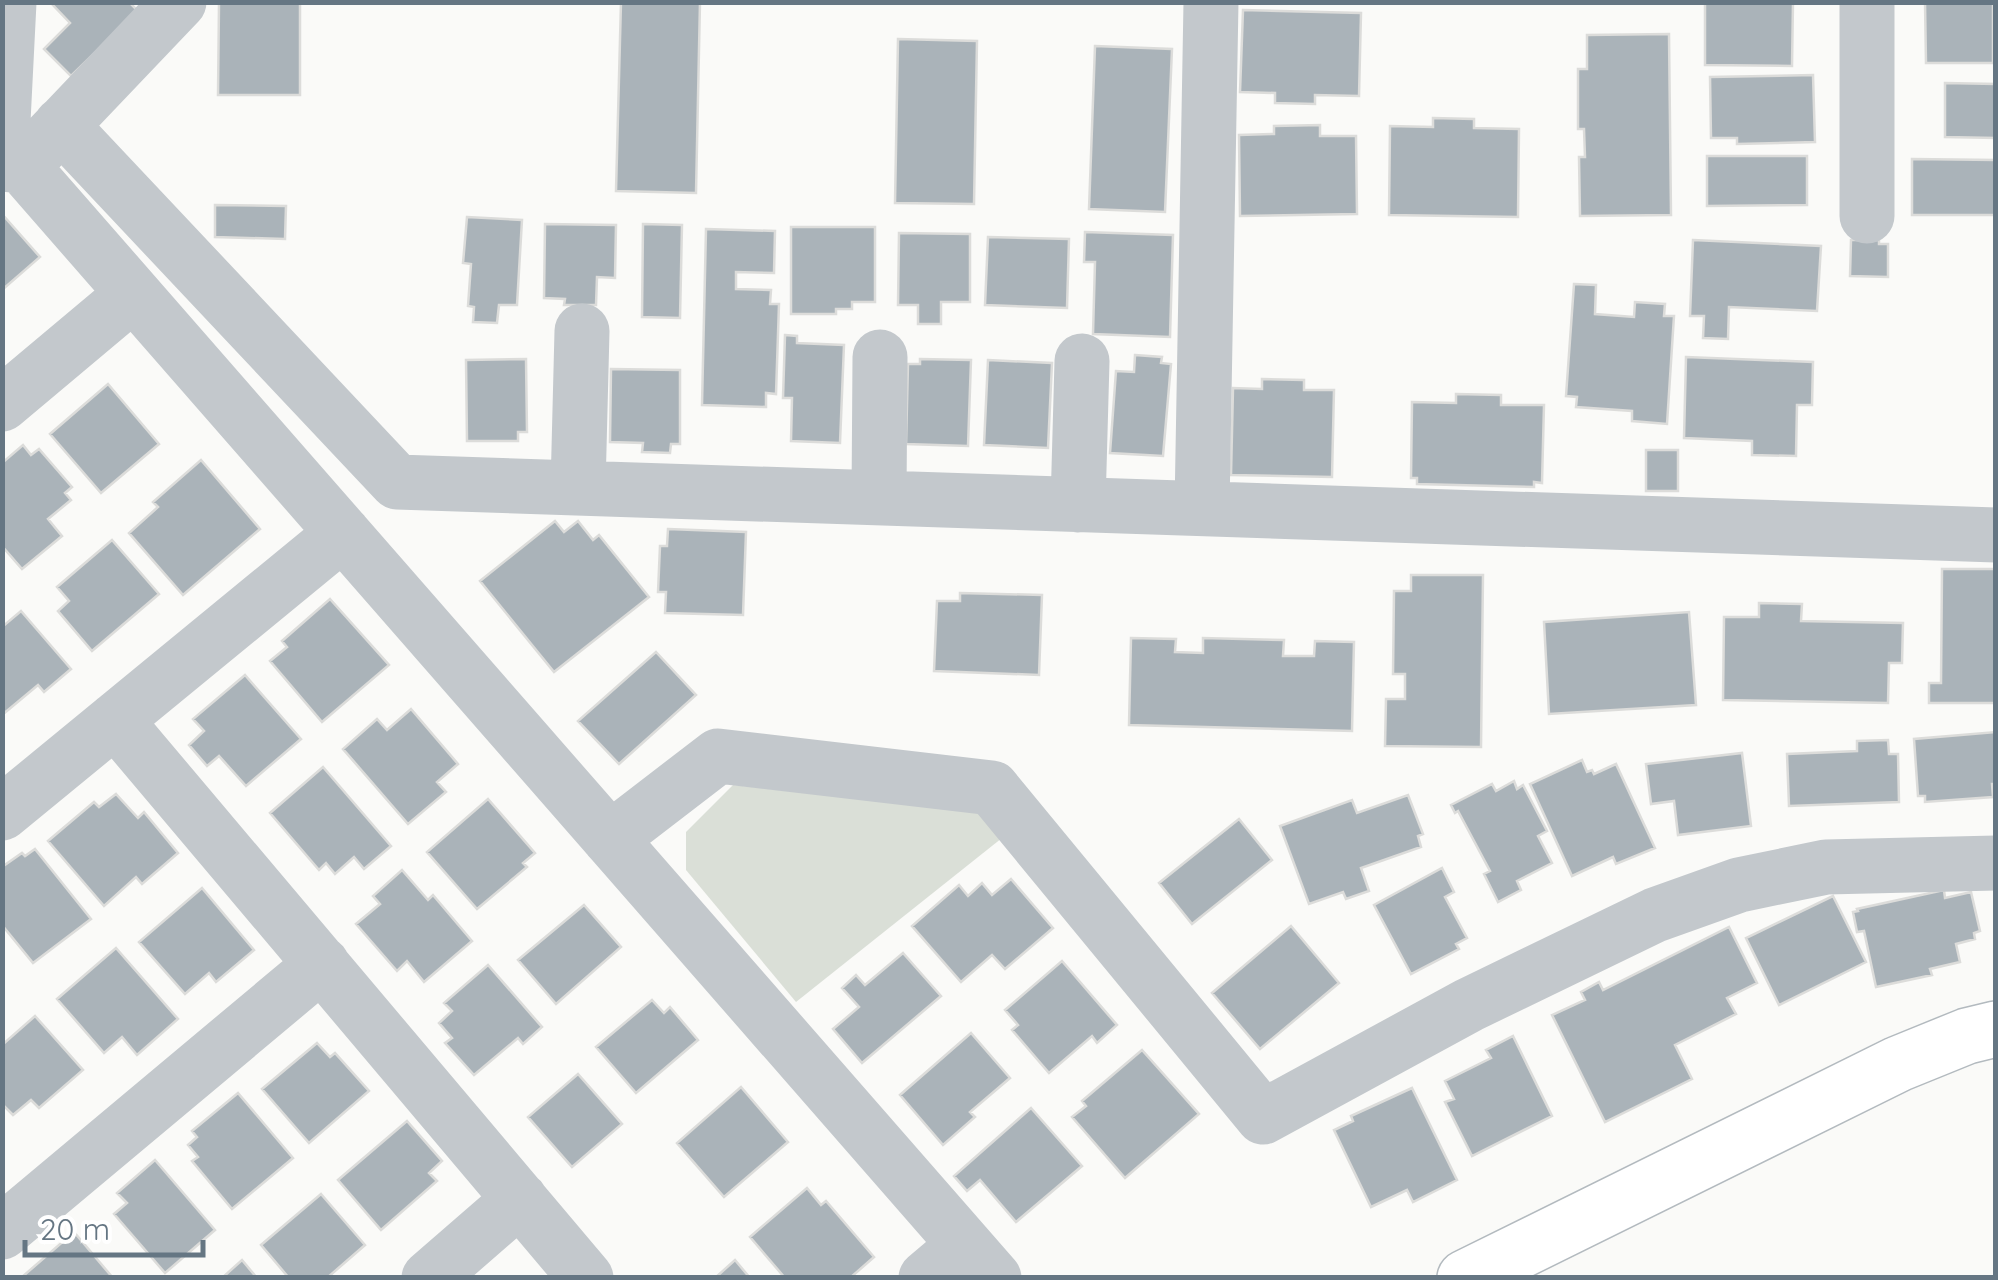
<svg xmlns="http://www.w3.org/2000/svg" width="1998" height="1280" font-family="Quicksand,sans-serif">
<rect width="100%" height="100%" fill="#fafaf8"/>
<path fill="#dadfd7" d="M733,785L983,812L1002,838L796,1002L686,870V832Z"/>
<path fill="#aab3b9" stroke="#dcdcda" stroke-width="2.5" d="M50,2H129L138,11L71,76L44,49L70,23Z
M232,2H300V95H218L219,3Z
M621,2H700L696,193L616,191Z
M1705,2H1793L1792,66L1705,65Z
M1925,2H1993V63H1926Z
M1243,10L1361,13L1359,96L1315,95V104L1275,103V93L1240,92Z
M1669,34L1671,215L1580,216L1579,157H1585L1584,129H1578V69H1587V35Z
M898,39L977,41L974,204L895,203Z
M1095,46L1172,49L1165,212L1089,209Z
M1813,75L1815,142L1737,144V138H1711L1710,77Z
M1945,83L1996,84V138L1945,137Z
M1433,118L1474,119V128L1519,129L1518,217L1389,215L1390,126L1433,127Z
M1320,125V136H1356L1357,214L1240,216L1239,135L1274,134V126Z
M1707,156H1807V205L1707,206Z
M1912,159L1996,160V215H1912Z
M215,205L286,206L285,239L215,237Z
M2,214L40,257L2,290Z
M467,217L522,220L517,305H499L497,323L473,322L474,307L468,306L471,264L463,263Z
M545,224L616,225L615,278L597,277L596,305H564L565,299L544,298Z
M643,224L682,225L680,318L642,317Z
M791,227H875V302H852V309H836V314H791Z
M706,229L775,231L774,273L736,272V289L771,290L770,304H779L776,394L766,393V407L702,405Z
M1085,232L1173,235L1170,337L1093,334L1095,262H1084Z
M899,233L970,234V302H941V324H918V305H898Z
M988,237L1069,239L1067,308L985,305Z
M1693,240L1821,246L1817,311L1729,307L1728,339L1703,338L1704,316H1690Z
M1851,240H1879V244H1888V277L1850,276Z
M1574,284L1596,285L1595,314L1634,317L1635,302L1665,304L1664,316H1674L1667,424L1632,421V411L1576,407L1577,397L1566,396Z
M785,335L797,336V343L844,345L840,443L791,441L792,398H783Z
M1135,355L1162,357L1161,363L1171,364L1163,456L1110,453L1116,371L1134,372Z
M1686,357L1813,362L1812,405H1797L1796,456L1752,455V441L1684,438Z
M526,359L527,432H518V441H467L466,360Z
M920,359L971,360L968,446L906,444L908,364H920Z
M988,360L1052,363L1048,448L984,445Z
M611,369L680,370V444H671L670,453L642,452L643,443L610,442Z
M1262,379L1304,380V390H1334L1332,477L1231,475L1233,388L1262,389Z
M108,384L159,444L101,493L50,434Z
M1456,394L1501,395V405H1544L1542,483L1534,482V487L1417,484V478H1411L1412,402L1456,403Z
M23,445L31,455L39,449L72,487L65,493L71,500L48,519L62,536L22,569L2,546V463Z
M1646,450H1678V491H1646Z
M201,460L260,529L183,595L129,533L158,507L153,502Z
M555,521L564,532L578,521L593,540L599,535L649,597L554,672L480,581Z
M668,529L746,532L743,615L665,613L666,592H658L660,546H667Z
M112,540L159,594L92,651L58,611L69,601L57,587Z
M1942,569H1996V703H1929V683H1941Z
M1411,575H1483L1481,747L1385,746L1386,699H1405V674H1393L1394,591H1411Z
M960,593L1042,595L1039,675L934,671L937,601H960Z
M330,599L389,665L322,722L270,661L287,647L282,641Z
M1759,603L1802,604L1801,621L1903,623L1902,663H1889L1888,703L1723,700L1724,617H1759Z
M21,611L71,669L44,692L38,685L2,715V627Z
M1689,612L1696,705L1549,714L1544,622Z
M1131,638L1176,639L1175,652L1203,653V638L1284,640L1283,656H1314L1315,641L1354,642L1352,731L1129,725Z
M656,652L696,695L619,764L578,721Z
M245,675L301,739L246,786L219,756L207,766L189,745L204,731L193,719Z
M411,709L458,764L437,782L446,792L408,824L343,749L377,719L387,730Z
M1996,732V784H1992L1993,797L1925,802V796H1918L1914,739Z
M1888,740L1889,754H1898L1899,802L1789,806L1787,754L1857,751V741Z
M1742,753L1751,826L1678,835L1674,801L1651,804L1646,764Z
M1582,760L1587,772L1592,770L1594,774L1616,764L1655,848L1616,864L1613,857L1572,876L1530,784Z
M323,767L391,846L364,869L354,857L335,874L326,863L319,870L270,813Z
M1514,781L1517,789L1523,785L1547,831L1538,836L1552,863L1517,881L1521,890L1498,902L1484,874L1490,871L1458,811L1455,813L1451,805L1492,784L1496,791Z
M116,794L138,818L144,812L178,853L142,884L136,877L104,906L48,841L94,802L99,807Z
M1408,795L1423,834L1418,836L1421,847L1361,868L1369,891L1346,899L1343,892L1309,904L1280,826L1352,800L1357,813Z
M488,799L535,853L523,863L527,867L477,909L427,852Z
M1239,819L1272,860L1192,924L1159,883Z
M35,849L91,919L33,963L2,925V867L22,853L25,856Z
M1442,868L1454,892L1445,897L1467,938L1456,944L1459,949L1411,974L1374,905Z
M402,870L428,900L433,895L472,941L424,982L407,961L397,971L356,924L380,904L373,896Z
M1011,879L1053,928L1005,969L992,955L961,982L912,926L959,885L968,896L982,883L992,895Z
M202,888L254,950L216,982L209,973L185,994L139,942Z
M1944,890L1945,898L1971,892L1980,931L1974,933L1975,939L1956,944L1960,962L1930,969L1932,975L1876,987L1864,931L1857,932L1853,912L1858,911L1857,909Z
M1833,896L1866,962L1779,1005L1746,938Z
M584,905L621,947L556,1004L518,960Z
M1291,926L1339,983L1260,1049L1212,993Z
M1729,927L1757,983L1727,998L1736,1014L1675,1045L1692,1079L1605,1122L1552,1015L1585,1000L1581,992L1599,982L1603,990Z
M116,948L178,1019L137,1055L122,1037L104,1053L57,999Z
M903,953L941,996L862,1063L833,1029L859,1007L842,988L856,975L865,985Z
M1062,961L1117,1025L1097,1043L1092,1036L1049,1073L1012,1030L1018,1025L1005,1010Z
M488,965L542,1027L523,1044L518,1038L474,1075L445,1043L452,1038L439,1023L452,1011L444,1003Z
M652,1000L664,1013L670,1007L698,1040L636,1093L596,1047Z
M35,1016L83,1070L39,1108L31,1100L13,1115L2,1104V1045Z
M971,1033L1010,1078L970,1112L975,1117L943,1145L900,1095Z
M1513,1036L1552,1116L1472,1156L1445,1102L1454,1099L1445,1081L1491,1058L1486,1050Z
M317,1043L330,1057L335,1053L369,1091L309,1143L262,1089Z
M1142,1050L1199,1114L1125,1178L1072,1117L1086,1106L1082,1101Z
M578,1074L622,1124L572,1167L528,1117Z
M741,1087L788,1142L724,1197L677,1143Z
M1412,1088L1457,1180L1413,1202L1407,1190L1371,1207L1334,1130L1353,1121L1351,1116Z
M238,1093L293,1158L232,1209L192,1161L198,1157L188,1145L197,1137L192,1131Z
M1031,1108L1082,1166L1016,1222L980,1180L967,1191L954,1176Z
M407,1121L442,1161L429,1173L437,1181L381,1230L338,1180Z
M155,1160L215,1230L165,1273L114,1214L127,1203L117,1193Z
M807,1188L821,1205L826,1201L874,1257L850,1278H785L750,1237Z
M321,1194L365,1245L327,1278H289L261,1245Z
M74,1232L113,1278L22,1277Z
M242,1260L257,1278H222Z
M735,1260L750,1278H715Z"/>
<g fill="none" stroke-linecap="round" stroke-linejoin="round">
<g stroke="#b3babf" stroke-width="58">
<path id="secondary" d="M1465,1278L1898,1064L1967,1036L1996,1029"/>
</g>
<path stroke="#c3c8cc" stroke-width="55" d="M1867,2V216
M61,125L397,482L1996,535
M2,141L9,2
M38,150L179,2
M2,164L22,166L994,1278
M2,404L133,294
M578,488L582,331
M879,498L880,357
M1078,505L1082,361
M1202,508L1211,2
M115,720L586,1278
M2,813L343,533
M610,839L718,756L992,788L1263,1117L1469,1005L1655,915L1739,885L1826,867L1996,863
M2,1232L322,964
M429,1278L520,1199
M926,1278L965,1245"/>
<use href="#secondary" stroke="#fff" stroke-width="55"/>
</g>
<rect width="1998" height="1280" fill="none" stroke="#657683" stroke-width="10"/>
<path d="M25 1240v15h178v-15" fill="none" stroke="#657683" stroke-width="5"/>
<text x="40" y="1240" font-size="30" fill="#657683" stroke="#ffffff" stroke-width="8" paint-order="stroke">20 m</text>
</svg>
